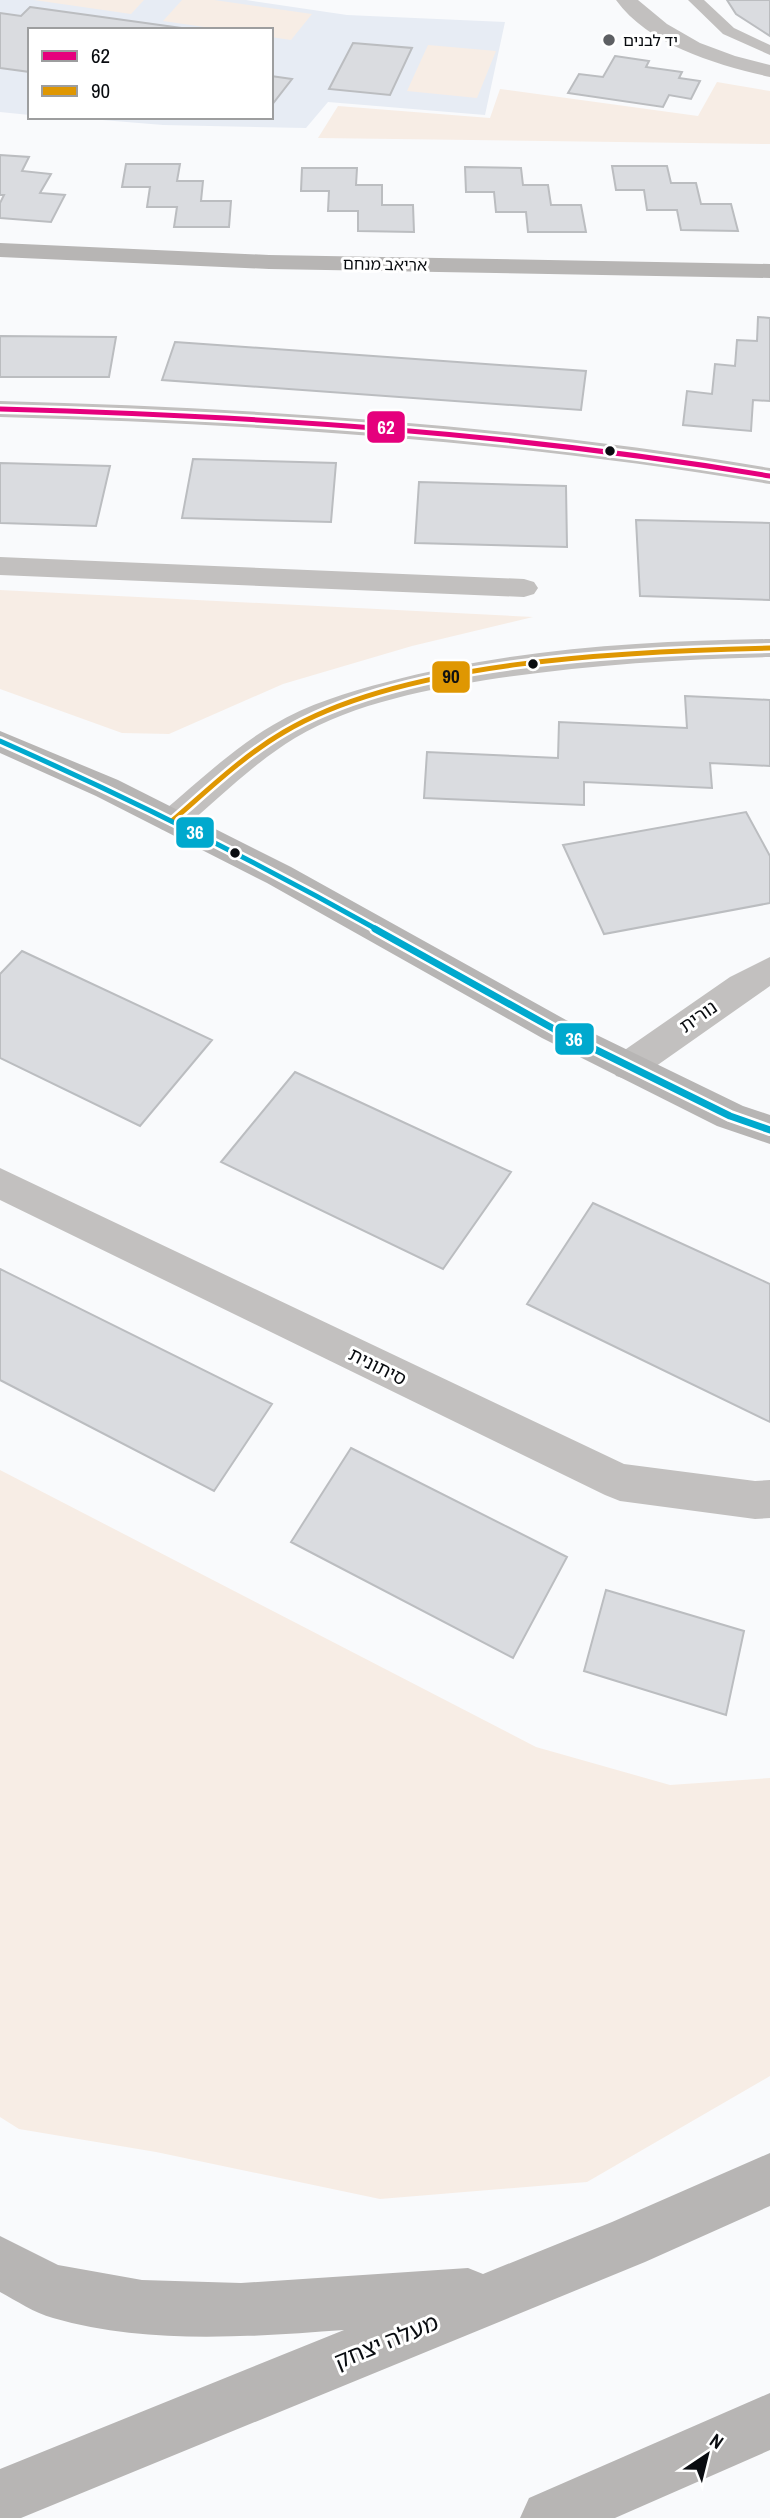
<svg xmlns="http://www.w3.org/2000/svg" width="770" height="2518" font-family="'Archivo Narrow','Noto Sans Hebrew',sans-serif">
<rect width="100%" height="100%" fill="#f9fafc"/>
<path fill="#e7ecf4" d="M0,0H246L347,15L505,22L485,115L328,102L306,128L163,125L66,117H271V30H30V115L0,112Z"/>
<path fill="#f7ede5" d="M34,0H144L131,14Z
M182,0H214L312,14L291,40L271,37V30H225L163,21Z
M428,45L496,51L477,98L407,91Z
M717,82L770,91V144L318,138L338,106L490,118L500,89L698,116Z
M0,590L533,617L412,646L283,684L169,734L122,733L0,689Z
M0,1470L536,1747L670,1785L770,1778V2076L587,2182L380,2199L156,2152L19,2129L0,2117Z"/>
<path fill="#dadce0" stroke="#bbbdc0" stroke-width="2" d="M727,0H770V36L736,14Z
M30,7L196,30H30V72L0,68V13L21,16Z
M353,43L412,48L390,95L329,89Z
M615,56L649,61L646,67L682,72L679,78L700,81L691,99L669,95L663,107L568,93L579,74L603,77Z
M271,76L292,79L271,106Z
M0,155L29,157L22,171L51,174L40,193L65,195L51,222L0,218V203L4,195H0Z
M126,164H180L177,181H203L201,201H231L229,227H174L177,207H147L150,187H122Z
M612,166H667L671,183H696L701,204H731L738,231L681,230L677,210H647L644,190H616Z
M465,167L521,168L523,185H548L551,205H581L586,232H528L526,212H496L494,192H466Z
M302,168H357L356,185H382V205H413L414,232L358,231V211H328L329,191H301Z
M758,317L770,318V401L753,400L751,431L683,425L687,391L712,394L715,364L735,366L737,340L757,341Z
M0,336L116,337L109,377H0Z
M175,342L586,371L581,410L162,380Z
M193,459L336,463L331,522L182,518Z
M0,463L110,466L96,526L0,523Z
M419,482L566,486L567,547L415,543Z
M636,520L770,523V600L640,596Z
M685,696L770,700V766L710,763L712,788L584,782V805L424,798L427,752L558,758L559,722L687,728Z
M746,812L770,856V903L604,934L563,845Z
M22,951L212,1040L140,1126L0,1058V974Z
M295,1072L511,1172L443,1269L221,1162Z
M593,1203L770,1284V1422L527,1304Z
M0,1269L272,1404L214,1491L0,1380Z
M351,1448L567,1557L513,1658L291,1542Z
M606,1590L744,1631L726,1715L584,1671Z"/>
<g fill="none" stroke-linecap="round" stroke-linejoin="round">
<path fill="#c2c0bf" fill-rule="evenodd" d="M688,0H704L734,28L770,45V55L723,34Z"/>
<path fill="#c2c0bf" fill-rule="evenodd" d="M616,0H638L667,24L700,43L735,56L770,65V77C718,65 649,46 616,0Z
M0,401C259,408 515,425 770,468V484C515,441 259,424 0,417Z
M0,557L524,579L534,582L538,588L534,594L524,597L0,575Z
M770,639V657C679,659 589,665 499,678C430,689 356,702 295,738C254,763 219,798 183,829L172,832L161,829L156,821L161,813C197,783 232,749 273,725C308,704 348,692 387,682C511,649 642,641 770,639Z
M770,957V986L642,1076L629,1080L616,1076L611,1066L616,1056L730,977Z
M0,1168L624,1464L755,1481L770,1480V1518L755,1519L620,1501L605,1495L0,1200Z"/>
<path fill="#b7b5b4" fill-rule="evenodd" d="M0,243L269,255L770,264V278L269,269L0,257Z
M0,731L118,780L291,867L566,1020L743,1106L770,1115V1144L717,1126L542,1038L267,883L96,796L0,753Z
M770,2153V2206L645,2262L21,2518H0V2469L344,2330C248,2337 147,2345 53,2318C34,2313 17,2301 0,2292V2236L58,2265L142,2280L241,2283L468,2268L483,2274L612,2222Z
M770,2393V2450L615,2518H520L529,2498Z"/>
<g stroke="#fff" stroke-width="10">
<path id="bus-1" d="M0,409C259,416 515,433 770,476"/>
</g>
<g stroke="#fff" stroke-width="10">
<path id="bus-2" d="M172,821C208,790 243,756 284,732C405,660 630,651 770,648"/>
</g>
<g stroke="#fff" stroke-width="10">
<path id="bus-3-far1" d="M0,741C129,798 255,861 378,930"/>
</g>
<g stroke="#fff" stroke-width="12">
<path id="bus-3" d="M375,929L554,1029L730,1116L770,1130"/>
</g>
<use href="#bus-1" stroke="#e5007d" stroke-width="5"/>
<use href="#bus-2" stroke="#df9702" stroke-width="5"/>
<use href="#bus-3-far1" stroke="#00a9ce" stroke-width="5"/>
<use href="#bus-3" stroke="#00a9ce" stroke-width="7"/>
</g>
<circle fill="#5d5f63" stroke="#fff" stroke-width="2.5" cx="609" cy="40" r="7"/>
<g fill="#090c10" stroke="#fff" stroke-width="2.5">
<circle cx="610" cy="451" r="6"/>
<circle cx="533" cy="664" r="6"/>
<circle cx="235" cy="853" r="6"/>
</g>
<g text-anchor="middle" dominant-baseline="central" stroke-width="6" stroke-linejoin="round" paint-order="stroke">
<g font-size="16" fill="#090c10" stroke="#fff" text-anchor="start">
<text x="623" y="40">יד לבנים</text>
</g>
<g font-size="16" fill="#090c10" stroke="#fff">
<text transform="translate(385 264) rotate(1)">אריאב מנחם</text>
</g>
<g font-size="19" fill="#090c10" stroke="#fff">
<text transform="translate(698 1016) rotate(-35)">נורית</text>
<text transform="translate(378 1366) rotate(26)">סיתונית</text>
</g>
<g font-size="23" fill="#090c10" stroke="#fff">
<text transform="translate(386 2341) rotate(-22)">מעלה יצחק</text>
</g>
</g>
<g stroke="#fff" stroke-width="2.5">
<rect x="366" y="410" width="40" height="34" rx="7" fill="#e5007d"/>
<rect x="431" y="660" width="40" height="34" rx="7" fill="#df9702"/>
<rect x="175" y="816" width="40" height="33" rx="7" fill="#00a9ce"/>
<rect x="554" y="1022" width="41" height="34" rx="7" fill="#00a9ce"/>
</g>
<g font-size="19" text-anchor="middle" font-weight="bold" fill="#fff">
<text x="386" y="434">62</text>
<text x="195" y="839">36</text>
<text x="574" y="1046">36</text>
</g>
<g font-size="19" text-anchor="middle" font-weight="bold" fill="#111">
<text x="451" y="683">90</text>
</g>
<rect x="28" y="28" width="245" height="91" fill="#ffffff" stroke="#9d9e9f" stroke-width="2"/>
<rect x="42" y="51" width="35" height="10" fill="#e5007d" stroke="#9d9e9f" stroke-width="2"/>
<text x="91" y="63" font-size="21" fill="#090c10">62</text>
<rect x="42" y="86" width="35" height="10" fill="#df9702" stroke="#9d9e9f" stroke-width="2"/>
<text x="91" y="98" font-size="21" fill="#090c10">90</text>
<g transform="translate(707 2455) rotate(35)" stroke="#ffffff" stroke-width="5" paint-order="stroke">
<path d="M0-5L12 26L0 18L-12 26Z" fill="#090c10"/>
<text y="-10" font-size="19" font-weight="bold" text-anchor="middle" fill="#090c10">N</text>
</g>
</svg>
